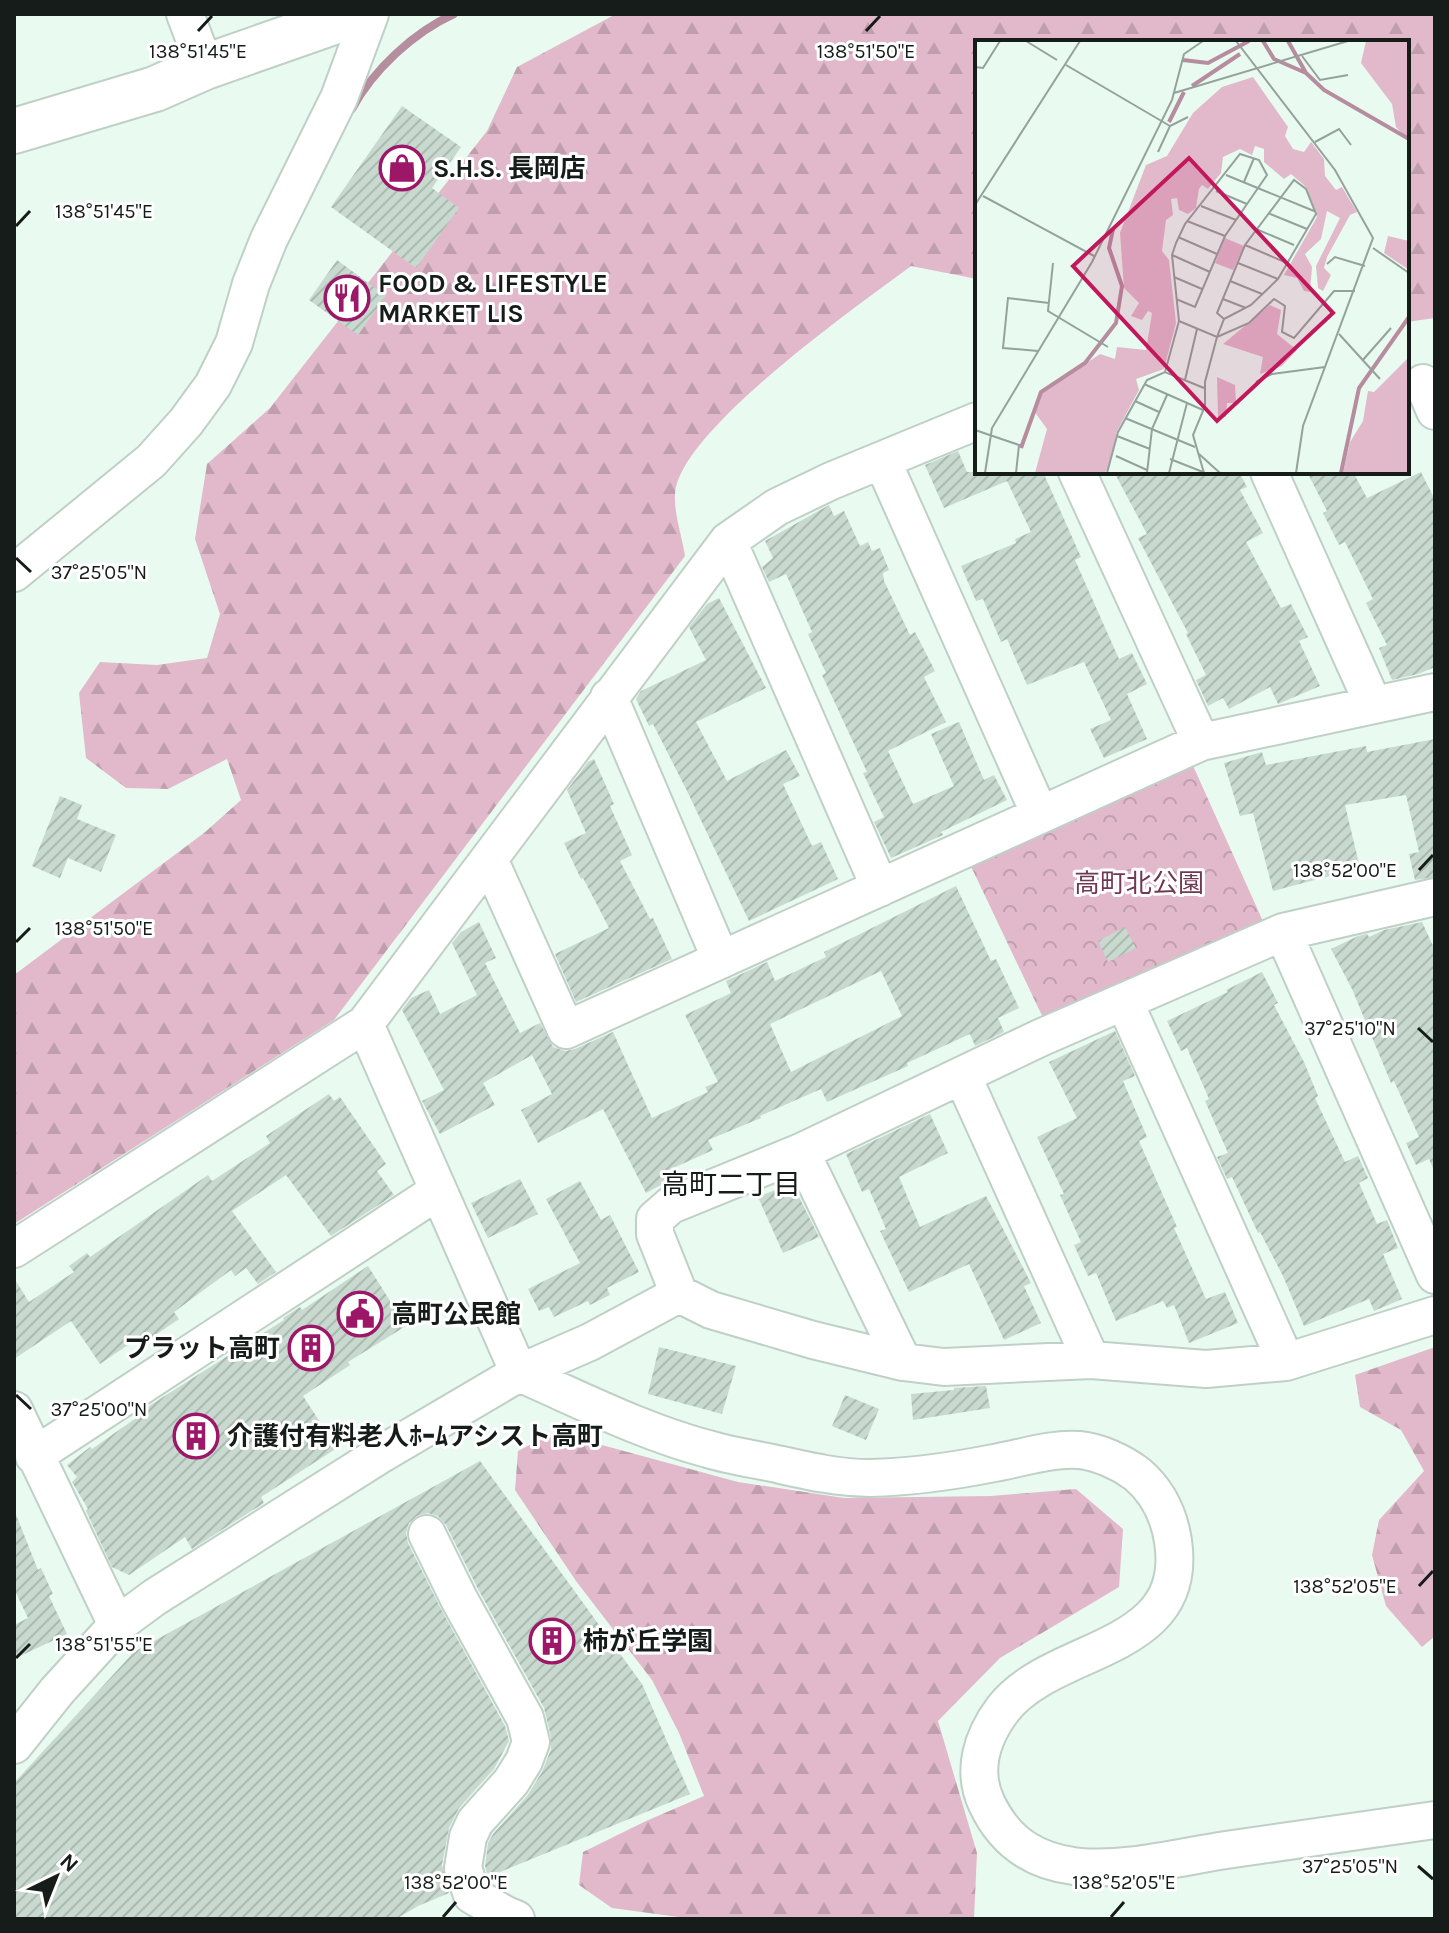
<svg xmlns="http://www.w3.org/2000/svg" width="1449" height="1933" font-family="Karla,'Noto Sans JP',sans-serif">
<defs>
<pattern id="forest-firs" width="22" height="20" patternUnits="userSpaceOnUse" patternTransform="scale(2)"><rect width="22" height="20" fill="#e1b9cb"/><path d="M5 1l3.5 6h-7zM16 11l3.5 6h-7z" fill="#c09eae"/></pattern>
<pattern id="park-crowns" width="20" height="18" patternUnits="userSpaceOnUse" patternTransform="scale(2)"><rect width="20" height="18" fill="#e1b9cb"/><path d="M2 6a3 3 0 1 1 6 0M12 15a3 3 0 1 1 6 0" fill="none" stroke="#c09eae"/></pattern>
<pattern id="building-hatch" width="6" height="6" patternUnits="userSpaceOnUse" patternTransform="scale(2)"><rect width="6" height="6" fill="#c8d9cf"/><path d="M-1 1l2-2M0 6l6-6M5 7l2-2" fill="none" stroke="#abbab1"/></pattern>
</defs>
<rect width="100%" height="100%" fill="#e9faf1"/>
<path fill="url(#forest-firs)" d="M616,14H1435V318L1407,322V42H977V279L911,266C860,304 676,433 675,495C674,514 682,536 685,556L334,1020L14,1224V975L204,833L241,800L227,759L168,789L126,788L86,758L79,693L100,662L157,665L207,658L220,614L195,539L207,464L270,408L487,131L517,67Z
M1435,1347V1636L1422,1647L1386,1606L1372,1555L1379,1520L1424,1471L1401,1430L1360,1407L1355,1375Z
M554,1432L738,1482L844,1498L991,1496L1076,1489L1123,1529L1119,1587L1000,1658L938,1721L977,1853L974,1919H693L612,1908L579,1885L583,1852L646,1821L704,1796L679,1733L652,1680L576,1581L515,1490L518,1451Z"/>
<path fill="url(#park-crowns)" d="M1190,759L1266,928L1046,1024L968,860Z"/>
<g fill="none" stroke-linecap="round" stroke-linejoin="round">
<path stroke="#b68c9f" stroke-width="8" d="M352,109C373,70 414,32 454,14"/>
</g>
<path fill="url(#building-hatch)" fill-rule="evenodd" d="M402,106L461,147L432,188L459,208L416,268L331,207Z
M337,260L386,296L358,335L309,300Z
M958,451L967,472H1043L1081,557L1075,560L1119,659L1132,653L1147,684L1127,694L1147,739L1104,758L1090,729L1111,720L1084,662L1027,685L1007,639L1001,642L983,599L976,601L961,566L1016,543L1015,539L1031,532L1007,481L944,508L925,465Z
M1114,472H1239L1247,487L1240,490L1263,533L1246,542L1281,608L1291,604L1308,637L1299,641L1320,686L1278,704L1270,687L1229,709L1223,698L1208,706L1196,680L1206,675L1186,634L1188,633L1138,538L1147,534Z
M1307,472H1353L1367,498L1421,472L1435,500V667L1418,674L1392,680L1379,648L1387,645L1366,603L1373,599L1345,542L1339,545L1323,513L1327,511Z
M829,505L834,516L844,511L860,546L868,542L872,551L880,548L889,570L883,573L884,581L910,635L915,632L935,671L924,677L946,722L888,751L913,804L954,786L931,734L959,722L984,780L994,775L1007,800L941,832L943,835L891,858L874,822L884,817L863,773L867,772L822,675L826,673L808,634L812,632L786,574L769,582L762,567L773,558L765,541Z
M719,598L766,688L696,722L727,781L786,750L800,776L783,784L812,846L821,842L838,879L749,921L687,791L653,724L649,726L636,699L641,691L706,660L689,627L707,604Z
M1435,739V877L1415,880L1409,854L1419,852L1406,795L1345,805L1360,868L1273,891L1253,813L1240,816L1224,763L1262,752L1266,765L1366,746L1367,752Z
M594,759L614,804L610,806L632,855L620,861L650,919L653,918L672,959L576,1002L555,954L609,928L583,878L581,879L564,843L586,833L567,790L588,762Z
M60,796L82,805L77,819L116,835L101,872L68,858L60,878L32,866Z
M956,886L991,961L996,959L1019,1008L998,1018L1004,1032L975,1046L970,1034L907,1063L908,1066L827,1102L821,1089L760,1116L761,1118L708,1140L713,1150L669,1170L674,1178L646,1193L603,1109L538,1143L521,1110L552,1094L532,1055L483,1083L495,1105L440,1134L422,1101L444,1090L402,1010L411,998L429,990L440,1014L477,995L452,943L461,932L479,922L496,958L485,963L520,1033L540,1023L553,1047L565,1051L575,1049L613,1032L652,1118L708,1092L705,1087L718,1082L685,1015L731,993L726,981L767,962L775,981L826,957L824,952ZM881,971L902,1016L791,1072L770,1024Z
M1422,922L1435,950V1173L1429,1159L1416,1165L1406,1143L1419,1137L1394,1081L1391,1083L1352,989L1331,949L1358,936L1367,934L1369,937L1384,930Z
M1125,927L1136,948L1108,962L1098,941Z
M1262,972L1278,1003L1274,1005L1304,1062L1318,1096L1315,1098L1345,1162L1358,1156L1368,1178L1359,1183L1377,1224L1387,1220L1398,1248L1383,1254L1402,1299L1374,1311L1369,1299L1304,1326L1283,1276L1260,1232L1258,1233L1232,1177L1227,1179L1217,1157L1228,1153L1205,1101L1209,1099L1187,1048L1181,1051L1167,1021L1228,992L1226,990Z
M1115,1031L1135,1076L1123,1081L1147,1137L1139,1141L1177,1227L1174,1228L1206,1299L1225,1292L1238,1323L1189,1343L1174,1305L1167,1308L1163,1301L1116,1321L1096,1273L1088,1276L1074,1245L1081,1242L1060,1195L1064,1194L1037,1137L1077,1118L1049,1062Z
M329,1094L334,1101L340,1097L386,1164L377,1171L394,1195L331,1236L286,1175L232,1211L276,1272L258,1284L246,1268L235,1276L231,1270L174,1312L179,1319L148,1340L144,1334L100,1364L71,1321L14,1359V1278L29,1302L74,1272L69,1266L87,1253L90,1257L208,1175L212,1181L270,1143L266,1136Z
M930,1114L948,1153L899,1177L920,1227L986,1196L1031,1283L1024,1286L1041,1323L1004,1340L969,1264L909,1292L880,1231L886,1229L869,1189L862,1192L846,1154Z
M520,1179L538,1214L488,1238L471,1203Z
M580,1181L601,1220L610,1215L639,1272L607,1288L610,1295L590,1305L588,1301L554,1317L549,1307L539,1311L528,1289L580,1263L546,1199Z
M792,1183L819,1237L783,1253L758,1197Z
M368,1266L406,1326L348,1362L350,1365L303,1396L337,1448L261,1497L264,1503L192,1549L185,1537L129,1575L112,1567L86,1511L88,1509L72,1482L77,1477L67,1465L90,1447L92,1449L139,1416L138,1413L284,1320L283,1318L300,1307L302,1310Z
M659,1347L736,1366L722,1414L648,1394Z
M986,1386L990,1408L913,1420L911,1394L954,1390V1388Z
M845,1395L879,1409L866,1440L832,1426Z
M480,1461L642,1684L690,1794L488,1877L485,1866L488,1843L493,1834L527,1796L542,1772L551,1749V1737L544,1708L478,1589L446,1525L438,1516L428,1513L417,1516L409,1523L406,1533L408,1543L441,1609L505,1726L509,1741L494,1769L459,1808L449,1828L442,1865L449,1893L418,1906L396,1919H14V1783L134,1652Z
M15,1512L38,1570L41,1568L53,1594L49,1596L67,1634L14,1659V1625L28,1618L14,1589Z"/>
<g fill="none" stroke-linecap="round" stroke-linejoin="round">
<g stroke="#bfd0c6" stroke-width="40">
<path id="minor" d="M185,14L205,67
M1423,383L1435,411
M882,460L1040,815
M1077,472L1201,742
M1269,472L1373,704
M728,541L880,888
M14,573L151,461L186,422L213,385L234,343L251,284L269,239L339,98L370,14
M609,697L721,960
M489,859L566,1030L1201,742L1435,692
M1435,897L1283,932L1040,1038L801,1152L671,1205L655,1219V1234L679,1294L711,1310L813,1340L903,1362L944,1367L1091,1360L1206,1369L1286,1362L1435,1315
M1283,932L1435,1275
M1125,1003L1286,1362
M365,1024L519,1373L590,1342L679,1294
M962,1075L1091,1360
M801,1152L903,1362
M14,1249L365,1024L728,541L777,507L831,481L977,421
M14,1410L117,1625
M34,1456L438,1191
M427,1534L459,1599L525,1718L531,1742L524,1761L511,1782L475,1822L468,1837L463,1868L472,1895L504,1914L516,1919
M14,1745L57,1691L117,1625L155,1597L378,1456L519,1373C581,1400 643,1432 708,1449C731,1456 754,1459 777,1464C808,1471 838,1478 870,1478C911,1477 954,1471 994,1463C1022,1458 1051,1448 1079,1450C1099,1452 1121,1462 1137,1474C1157,1491 1169,1515 1173,1541C1190,1654 1053,1644 1003,1709C982,1737 971,1771 987,1804C1032,1899 1142,1863 1226,1850C1295,1840 1365,1830 1435,1820"/>
</g>
<g stroke="#bfd0c6" stroke-width="48">
<path id="major" d="M14,131L155,89L205,67L356,14"/>
</g>
<use href="#minor" stroke="#fff" stroke-width="36"/>
<use href="#major" stroke="#fff" stroke-width="44"/>
</g>
<path fill="none" stroke="#161c19" stroke-width="3" d="M198,31L212,16M866,31L880,16M16,226L30,211M16,558L31,572M1419,870L1433,855M16,942L30,928M1418,1028L1433,1042M16,1395L31,1409M1419,1586L1433,1571M16,1658L30,1644M1418,1866L1433,1879M443,1917L456,1902M1111,1917L1124,1902"/>
<defs>
<g id="shop-ring" transform="scale(2.3)"><circle r="9.5" fill="#fff" stroke="#9d1768" stroke-width="1.5"/><path d="M-5-2.5h2.3a2.7 3.5 0 0 1 5.4 0H5L5.5 6h-11ZM-1.5-2.5h3a1.5 2.3 0 0 0-3 0Z" fill="#9d1768"/></g>
<g id="restaurant-ring" transform="scale(2.3)"><circle r="9.5" fill="#fff" stroke="#9d1768" stroke-width="1.5"/><path d="M-5-6h1v4h1v-4h1v4h1v-4h1v5L-1.5 .5V6h-2V.5L-5-1ZM5-6V6H3V1.5H1.5Q1.5-4 5-6Z" fill="#9d1768"/></g>
<g id="civic-ring" transform="scale(2.3)"><circle r="9.5" fill="#fff" stroke="#9d1768" stroke-width="1.5"/><path d="M-.6-6.5H3V-4.5H.6V-3L4-1V1h2V6H-6V1h2V-1L-.6-3ZM-1.2 2.5V6h2.4V2.5Z" fill="#9d1768"/></g>
<g id="building-ring" transform="scale(2.3)"><circle r="9.5" fill="#fff" stroke="#9d1768" stroke-width="1.5"/><path d="M-4-6H4V6H1V3H-1V6H-4ZM-2.5-4.3h1.7v1.8h-1.7ZM.8-4.3h1.7v1.8H.8ZM-2.5-1h1.7V.8h-1.7ZM.8-1h1.7V.8H.8Z" fill="#9d1768"/></g>
</defs>
<g fill-rule="evenodd">
<use href="#shop-ring" x="402" y="168"/>
<use href="#restaurant-ring" x="347" y="298"/>
<use href="#civic-ring" x="360" y="1314"/>
<use href="#building-ring" x="311" y="1348"/>
<use href="#building-ring" x="196" y="1436"/>
<use href="#building-ring" x="552" y="1641"/>
</g>
<g text-anchor="middle" dominant-baseline="central" stroke-width="6" stroke-linejoin="round" paint-order="stroke">
<g font-size="26" font-weight="bold" fill="#161c19" stroke="#fff" text-anchor="start">
<text x="433" y="168">S.H.S. 長岡店</text>
<text x="378" y="283">FOOD &amp; LIFESTYLE<tspan x="378" dy="30">MARKET LIS</tspan></text>
<text x="391" y="1314">高町公民館</text>
<text x="280" y="1348" text-anchor="end">プラット高町</text>
<text x="227" y="1436">介護付有料老人ﾎｰﾑアシスト高町</text>
<text x="583" y="1641">柿が丘学園</text>
</g>
<g font-size="26" fill="#703854" stroke="#fff">
<text x="1139" y="883">高町北公園</text>
</g>
<g font-size="28" fill="#161c19" stroke="#fff">
<text x="731" y="1184">高町二丁目</text>
</g>
</g>
<g transform="translate(975 40)">
<rect width="434" height="434" fill="#e9faf1"/>
<path d="M391,1H434V101L421,87L417,64L386,23ZM278,37L313,87L310,96L318,109L329,112L336,102L349,119L350,136L361,150L367,147L382,172L375,175L352,217L349,228L356,235L348,251L343,248L341,226L365,178L352,171L346,199L330,214L337,227L335,252L329,251L322,238L309,235L342,177L330,146L316,134L309,139L289,122V109L280,106L277,115L265,109L248,117L246,133L233,149L227,145L224,149L221,168L213,174L204,170L202,158L196,159L198,175L191,180L187,211L194,220L201,283L189,329L161,339L164,350L142,391L134,428L129,433H60L72,389L59,371L67,353L125,314L140,319L142,307L171,310L177,273L173,271L167,280L156,276L164,263L149,248L145,193L171,125L192,116L218,73L247,47ZM295,265L306,270L302,294L322,310L307,326L285,334L288,317L248,304ZM434,317V433H368L375,402L388,381L393,351L399,352Z" fill="#e1b9cb"/>
<path d="M413,196L434,201V230L409,213ZM250,198L269,206L258,230L240,223Z" fill="#e1b9cb"/>
<path d="M242,337L260,345L261,363H252L251,377H243Z" fill="#e1b9cb"/>
<path fill="none" stroke="#b68c9f" stroke-width="4" d="M288,1L299,19L331,33M313,1L331,33L349,50L434,99M208,20L233,23L274,1M217,46L265,14M194,82L209,52M46,408L66,352L110,323L141,283L147,246L134,208L138,189M366,433L384,348L434,277"/>
<path fill="none" stroke="#95a19b" stroke-width="2" d="M51,1L82,20M261,1L360,130L398,198L328,386L321,433M327,16L345,40L373,35M91,25L195,86M0,27L8,28L25,1M199,53L373,1M340,102L364,89L376,105M183,112L195,86L213,77M251,135L339,171M269,142L279,118M241,151L272,164M8,156L119,216M0,165L105,1M226,166L261,180M293,173L332,189M212,181L250,196M281,189L319,205M203,197L242,214M270,205L312,223M398,208L434,233M197,215L235,232M78,223L73,271L133,307M263,223L303,239M352,224L360,217L390,226M199,237L227,249M255,241L287,254M248,259L271,268M204,281L242,297L249,279L276,265L303,239L341,174L331,149L319,140L270,205L242,273L249,279M364,294L405,339M63,311L28,308L33,258L74,263M387,321L416,288M190,332L204,281L197,215L201,203L210,184L265,114L284,120L292,135L250,196L220,267L201,259M210,340L222,289M281,342L297,334L350,327M169,344L228,370M160,361L184,372M150,378L220,407M0,390L44,405L41,433M142,396L175,409M224,414L245,433M141,416L172,430M195,419L228,432M10,433L17,388L117,222L197,60L209,14L228,1M132,433L143,392L172,340L190,332L229,348M172,433L177,389L192,355M194,433L212,363M229,433L218,395L230,366V342L242,297L274,283L299,259L310,266L307,292L319,298L359,251H380"/>
<path fill="#c2185b" fill-opacity="0.15" stroke="#c2185b" stroke-width="4" d="M214,118L358,273L242,381L98,226Z"/>
<rect width="434" height="434" fill="none" stroke="#161c19" stroke-width="4"/>
</g>
<g font-size="20" text-anchor="middle" fill="#161c19" stroke="#fff" stroke-width="6" stroke-linejoin="round" paint-order="stroke">
<text x="198" y="58">138°51'45"E</text>
<text x="866" y="58">138°51'50"E</text>
<text x="104" y="218">138°51'45"E</text>
<text x="99" y="579">37°25'05"N</text>
<text x="1345" y="877">138°52'00"E</text>
<text x="104" y="935">138°51'50"E</text>
<text x="1350" y="1035">37°25'10"N</text>
<text x="99" y="1416">37°25'00"N</text>
<text x="1345" y="1593">138°52'05"E</text>
<text x="104" y="1651">138°51'55"E</text>
<text x="1350" y="1873">37°25'05"N</text>
<text x="456" y="1889">138°52'00"E</text>
<text x="1124" y="1889">138°52'05"E</text>
</g>
<rect width="1449" height="1933" fill="none" stroke="#161c19" stroke-width="32"/>
<g transform="translate(56 1877) rotate(43)" stroke="#ffffff" stroke-width="6" paint-order="stroke">
<path d="M0-6L14 30L0 20L-14 30Z" fill="#161c19"/>
<text y="-12" font-size="22" font-weight="bold" text-anchor="middle" fill="#161c19">N</text>
</g>
</svg>
